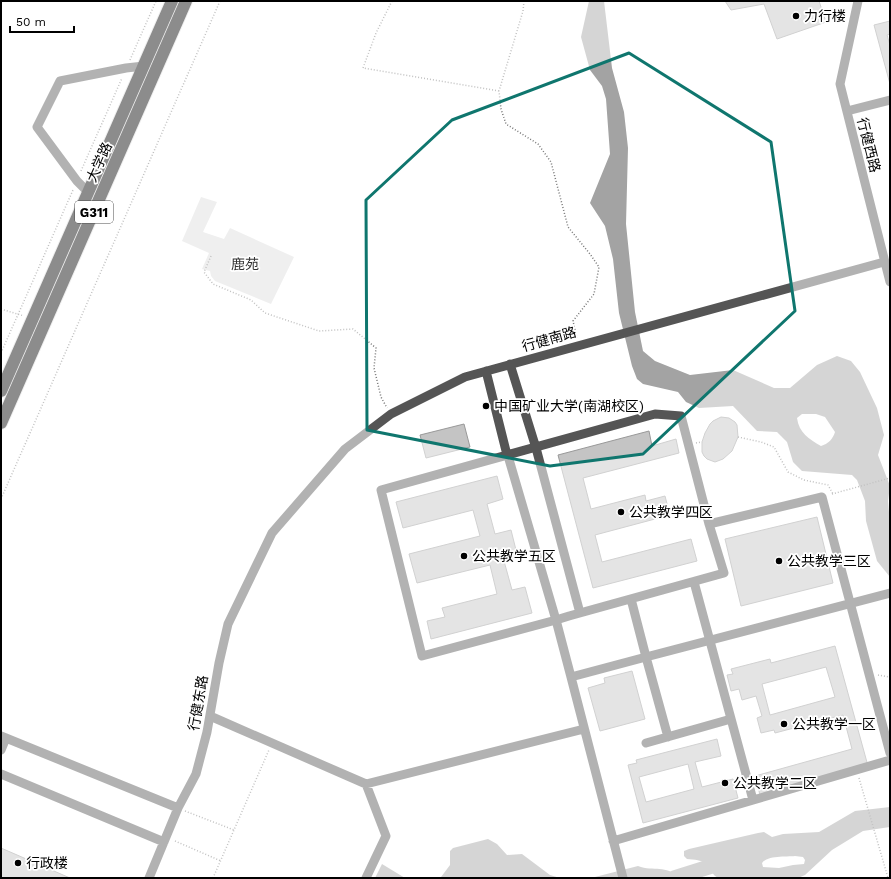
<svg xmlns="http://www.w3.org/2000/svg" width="891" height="879" font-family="'Work Sans','Noto Sans SC',sans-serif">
<rect width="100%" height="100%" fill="#fff"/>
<path fill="#dcdcdc" d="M201,197L217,202L203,232L224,239L230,228L294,257L271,304L215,281L211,276L210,271L202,269L209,253L182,241Z"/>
<path fill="#a3a3a3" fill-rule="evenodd" d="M589,1H604L612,68L624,112L628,148L626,224L635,312L643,351L655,361L690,375L733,370L774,388H790L817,365L837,356L851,361L860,372L877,408L884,435L878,455L890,486L888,501L890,523V577L877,561L866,521L865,501L857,480L852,475L802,471L793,462L787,442L777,432L757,431L733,406L699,408L686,402L678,392L643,384L637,379L632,366L619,313L613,259L605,226L590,203L610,154L606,99L602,86L590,70L581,37ZM802,414H816L825,417L835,432C833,439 828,444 821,446C809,439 799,433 797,418Z
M890,807V827L863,831L832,850L805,875L798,878H718C711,874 713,871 708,866C702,859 694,860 687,859L684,856V851L689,849L758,833L764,832L772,837L783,834L819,832L855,811ZM795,856L803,857L805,860L804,864L793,865L779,868L763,867L762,863C768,855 786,857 795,856Z
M488,839L497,844L507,855L522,854L550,875L560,878H438L441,877L450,865V851L453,848Z
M382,864L405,878H408H375Z
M638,866C654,872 666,864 679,878H591Z"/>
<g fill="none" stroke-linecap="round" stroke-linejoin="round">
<path stroke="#a3a3a3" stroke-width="15" d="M674,878L728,861"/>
</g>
<path fill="#c4c4c4" stroke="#999" fill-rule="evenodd" d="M725,1H819L826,22L777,39L764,4L731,10Z
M890,21V34L887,35L890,45V84L874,25Z
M721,417L729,418L735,422L737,425L738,437L732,451L723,459L715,462L707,459L704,456L702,452V442L705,433L710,424L713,421Z
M464,424L470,447L426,458L420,435Z
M649,431L652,446L676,439L679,453L583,478L591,509L645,495L646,501L665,496L670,515L595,535L602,562L691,539L697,561L593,588L558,455Z
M497,476L503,499L487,504L495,534L511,530L518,558L504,561L512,590L525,587L532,613L431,639L427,621L445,617L442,608L497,594L490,565L417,583L409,554L480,536L473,510L403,528L396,502Z
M817,517L833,583L741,606L725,539Z
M835,646L868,766L760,795L755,776L852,749L843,715L775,733L774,730L761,733L757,718L762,716L756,696L742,700L739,689L731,691L727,675L733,674L731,669L770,659L771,663ZM826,667L835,697L770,715L762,684Z
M632,671L645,719L600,731L588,688L605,683L604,678Z
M717,739L721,756L695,762L702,787L733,779L738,798L643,823L628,765L637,763L636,760ZM688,764L694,789L646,802L639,777Z
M1,848L70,878H1Z"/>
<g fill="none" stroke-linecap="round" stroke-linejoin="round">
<g stroke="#dbdbdb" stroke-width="14">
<path id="highway" d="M1,391L172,1
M1,423L186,1"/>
</g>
<path stroke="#777" stroke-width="1.5" stroke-dasharray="1 2" stroke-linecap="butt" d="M392,1L376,33L363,68L499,91
M524,1L523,11L499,91L501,109L506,124L538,144L551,162L568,227L590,254L599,267L594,294L573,321L577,338
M130,60L156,1
M81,171L122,78
M211,256L204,272L213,284L251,300L265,313L319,331L353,329L376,348L374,368L381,397L387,408
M1,309L24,316
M1,353L73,190
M738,437L761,442L774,447L788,472L804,480L828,485L833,494
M696,443L702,442
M832,494L890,478
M1,499L220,1
M878,675L890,677
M859,778L888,878
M185,811L234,830
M175,841L221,861
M213,878L269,750"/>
<path stroke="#555" stroke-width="9" d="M858,1L840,84L890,282
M847,111L890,100
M88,192L77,181L37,127L60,81L126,68L144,66
M510,364L536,448L580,613
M486,371L506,451L508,456L556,620L422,656L381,490L655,414L681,416L709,524
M694,582L753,800
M631,599L646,657L571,677L556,620L569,616L724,573L709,524L822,497L890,753
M571,677L623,878
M210,716L366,784L584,729
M1,736L178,808
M668,737L646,657L890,593
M646,743L731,719
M1,750L6,738
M1,774L164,842
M366,784L386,836L366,878
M613,841L890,760
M149,878L178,808L196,774L207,732L219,663L228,624L272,533L345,449L391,414L465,377L884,262"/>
<use href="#highway" stroke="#000" stroke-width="12"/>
</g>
<path d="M0 0H891V879H0ZM629,53L771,142L795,311L643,454L550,466L367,430L366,200L452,120Z" fill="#fff" fill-opacity=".55" fill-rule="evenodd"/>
<path fill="none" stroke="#0f766e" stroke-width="3" stroke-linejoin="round" d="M629,53L771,142L795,311L643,454L550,466L367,430L366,200L452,120Z"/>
<g fill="#000" stroke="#fff" stroke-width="1.5">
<circle cx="796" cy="16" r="4"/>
<circle cx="486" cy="406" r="4"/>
<circle cx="621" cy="512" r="4"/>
<circle cx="464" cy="556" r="4"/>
<circle cx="779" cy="561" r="4"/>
<circle cx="784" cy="724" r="4"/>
<circle cx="725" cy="783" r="4"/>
<circle cx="18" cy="863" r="4"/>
</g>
<g text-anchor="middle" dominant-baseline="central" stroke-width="3.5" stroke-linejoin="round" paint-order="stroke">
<rect fill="#fff" stroke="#4c4c4c" stroke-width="1" x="75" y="201" width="38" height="22" rx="3"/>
<g font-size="13" font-weight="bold" fill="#000">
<text x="94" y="212">G311</text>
</g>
<g font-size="14" fill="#000" stroke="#fff" text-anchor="start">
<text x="804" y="16">力行楼</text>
<text x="494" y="406">中国矿业大学(南湖校区)</text>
<text x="629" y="512">公共教学四区</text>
<text x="472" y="556">公共教学五区</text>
<text x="787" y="561">公共教学三区</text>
<text x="792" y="724">公共教学一区</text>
<text x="733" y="783">公共教学二区</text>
<text x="26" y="863">行政楼</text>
</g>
<g font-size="14" fill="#000" stroke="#fff">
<text transform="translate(869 145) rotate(76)">行健西路</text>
<text transform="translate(99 162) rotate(-66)">大学路</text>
<text transform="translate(549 339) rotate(-16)">行健南路</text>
<text transform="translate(198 703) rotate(-80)">行健东路</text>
</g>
<g font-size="14" fill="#333" stroke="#fff">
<text x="245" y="264">鹿苑</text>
</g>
</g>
<rect width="891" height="879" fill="none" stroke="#000000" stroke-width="4"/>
<path d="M10 26v6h64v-6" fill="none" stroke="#000000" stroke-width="2"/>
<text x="16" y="26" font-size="12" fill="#000000" stroke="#ffffff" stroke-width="3" paint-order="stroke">50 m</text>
</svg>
